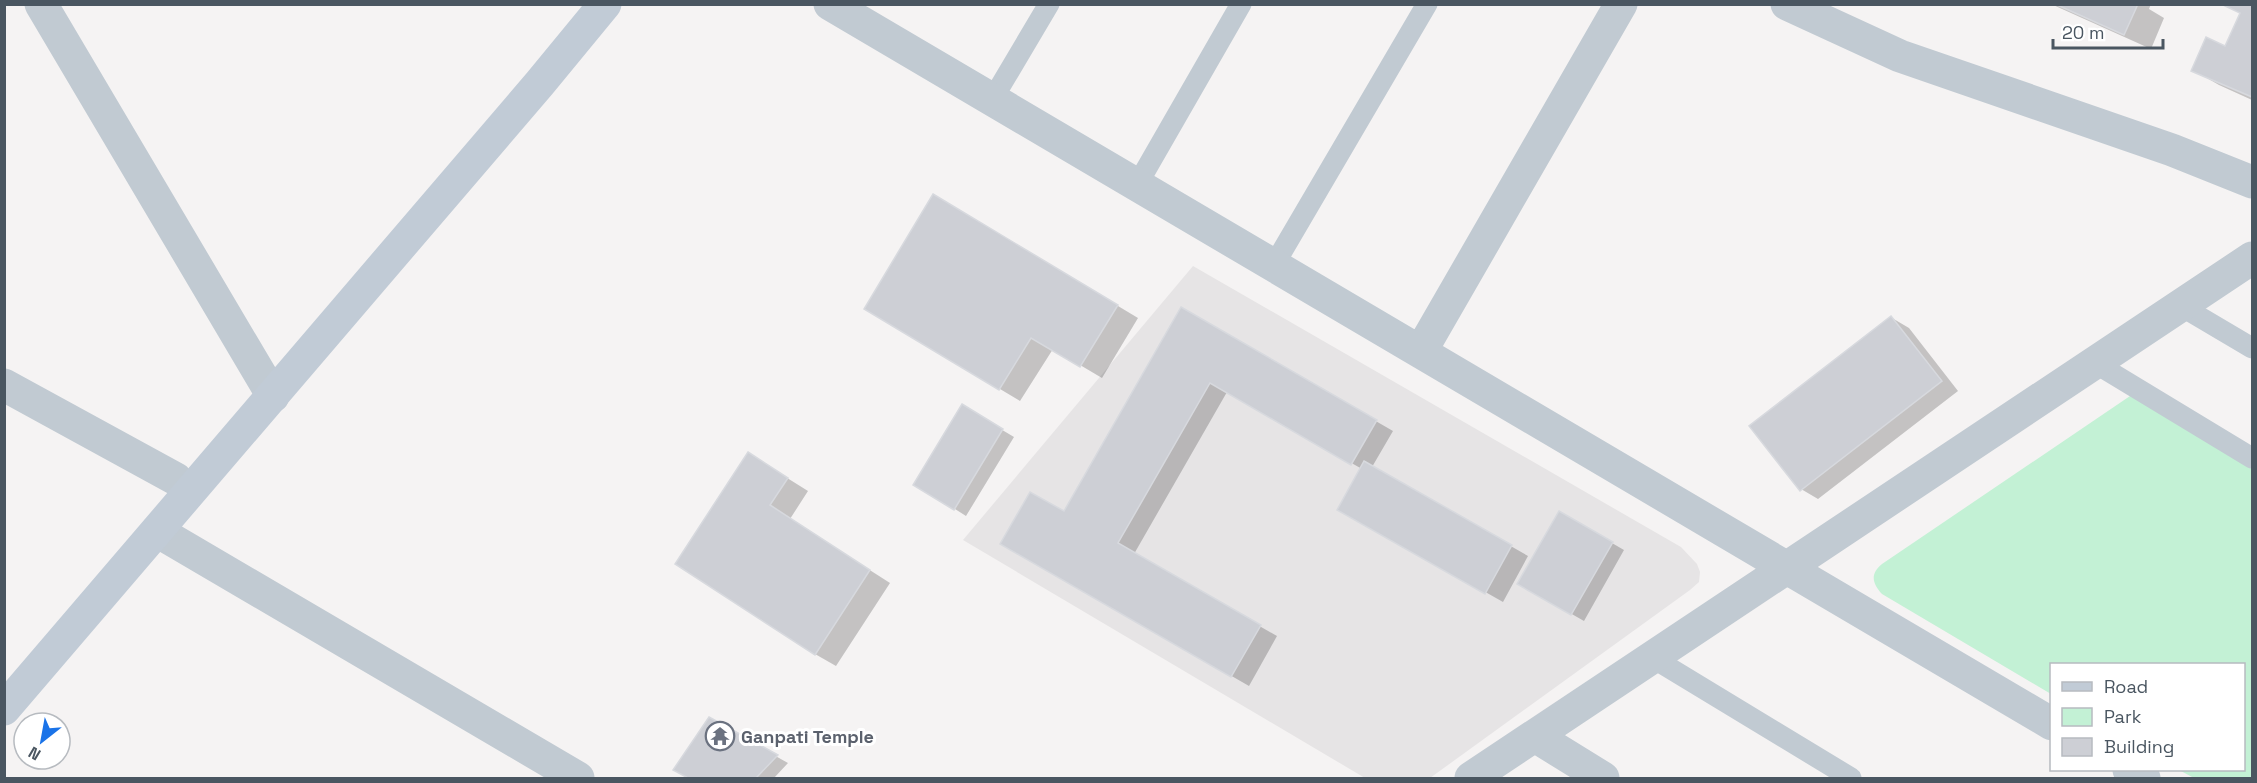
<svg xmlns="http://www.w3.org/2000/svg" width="2257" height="783" font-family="'Space Grotesk',sans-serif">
<rect width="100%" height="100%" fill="#f5f3f3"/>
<path fill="#e6e4e5" d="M1193,266L1681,547L1697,564L1700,572L1699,582L1690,590L1430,778H1365L963,540Z"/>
<path fill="#c3f1d5" d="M2133,394L2252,466V778H2194L2179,770H2244V664H2052L2051,694L1882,594C1872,583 1870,574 1882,564Z"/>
<path fill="#0003" d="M2051,4H2151L2149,9L2164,18L2151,49Z
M2224,4H2252V100L2219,85L2193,70L2226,48L2241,14Z
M955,208L1138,318L1102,378L1053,349L1020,401L1000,389Z
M1182,309L1393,431L1372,467L1528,556L1503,602L1339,509L1362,469L1227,392L1134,554L1277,636L1249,686L1002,544L1065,513Z
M1892,318L1909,328L1958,391L1818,499L1801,489Z
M962,406L1014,437L966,516L955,509Z
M749,454L808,491L790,519L890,583L836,666L815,654Z
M1560,513L1624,550L1584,621L1519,584Z
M709,719L788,763L774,778H691L676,770Z"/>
<path fill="#cdcfd5" stroke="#d7d9de" stroke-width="1.5" d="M2055,4H2138L2124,35Z
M2221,4H2252V97L2191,71L2206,37L2225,46L2240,13Z
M933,194L1118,305L1080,367L1031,338L999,390L864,309Z
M1181,307L1377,420L1351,465L1210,383L1118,543L1261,625L1231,677L1000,544L1030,492L1064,511Z
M1891,316L1942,381L1800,491L1749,426Z
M962,404L1003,429L954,510L913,485Z
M748,452L788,478L770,505L870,570L815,655L675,564Z
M1364,461L1512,545L1485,594L1337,510Z
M1559,511L1613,542L1571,615L1517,584Z
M709,717L778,755L756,778H688L673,770Z"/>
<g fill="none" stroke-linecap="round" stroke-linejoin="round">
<path stroke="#c1cad2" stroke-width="21" d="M992,100L1049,4
M1137,185L1241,4
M1274,265L1427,4
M2181,306L2252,348
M2095,363L2252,458
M1653,658L1851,778"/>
<path stroke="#c1cad2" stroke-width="33" d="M41,4L273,396
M830,4L2052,724
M1787,4L1900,56L2172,150L2252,182
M1421,351L1621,4
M4,385L176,479
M157,531L578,778
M1535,736L1603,778
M2129,770L2144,778
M1471,778L2252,258"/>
<path stroke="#c1cbd6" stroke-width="33" d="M4,709L540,83L605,4"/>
</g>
<defs>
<g id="temple-ring" transform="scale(1.5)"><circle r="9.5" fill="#fff" stroke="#6b7280" stroke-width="1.5"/><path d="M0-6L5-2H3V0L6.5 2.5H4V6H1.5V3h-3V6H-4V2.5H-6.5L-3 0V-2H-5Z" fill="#6b7280"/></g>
</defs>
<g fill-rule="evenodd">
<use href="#temple-ring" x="720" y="736"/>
</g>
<g text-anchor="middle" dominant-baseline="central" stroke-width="6" stroke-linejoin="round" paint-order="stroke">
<g font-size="18" font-weight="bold" fill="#5b616d" stroke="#fff" text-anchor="start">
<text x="741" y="736">Ganpati Temple</text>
</g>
</g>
<rect width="2257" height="783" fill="none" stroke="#4a5661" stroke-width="12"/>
<rect x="2050" y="663" width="195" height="108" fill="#ffffff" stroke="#b7bbc0" stroke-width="1.5"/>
<rect x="2062" y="682" width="30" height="9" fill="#c1cbd6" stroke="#b7bbc0" stroke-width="1.5"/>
<text x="2104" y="693" font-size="18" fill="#4a5661">Road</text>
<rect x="2062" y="708" width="30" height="18" fill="#c3f1d5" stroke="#b7bbc0" stroke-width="1.5"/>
<text x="2104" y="723" font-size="18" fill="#4a5661">Park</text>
<rect x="2062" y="738" width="30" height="18" fill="#cdcfd5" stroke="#b7bbc0" stroke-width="1.5"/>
<text x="2104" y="753" font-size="18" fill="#4a5661">Building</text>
<g transform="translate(42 741) rotate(211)"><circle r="28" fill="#ffffff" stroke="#b7bbc0" stroke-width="1.5"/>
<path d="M0-4.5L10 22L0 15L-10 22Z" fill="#1a73e8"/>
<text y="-9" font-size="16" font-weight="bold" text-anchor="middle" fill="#4a5661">N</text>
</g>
<path d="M2053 39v9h110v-9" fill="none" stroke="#4a5661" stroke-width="3"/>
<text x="2062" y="39" font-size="18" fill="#4a5661" stroke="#ffffff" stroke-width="4.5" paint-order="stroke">20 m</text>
</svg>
